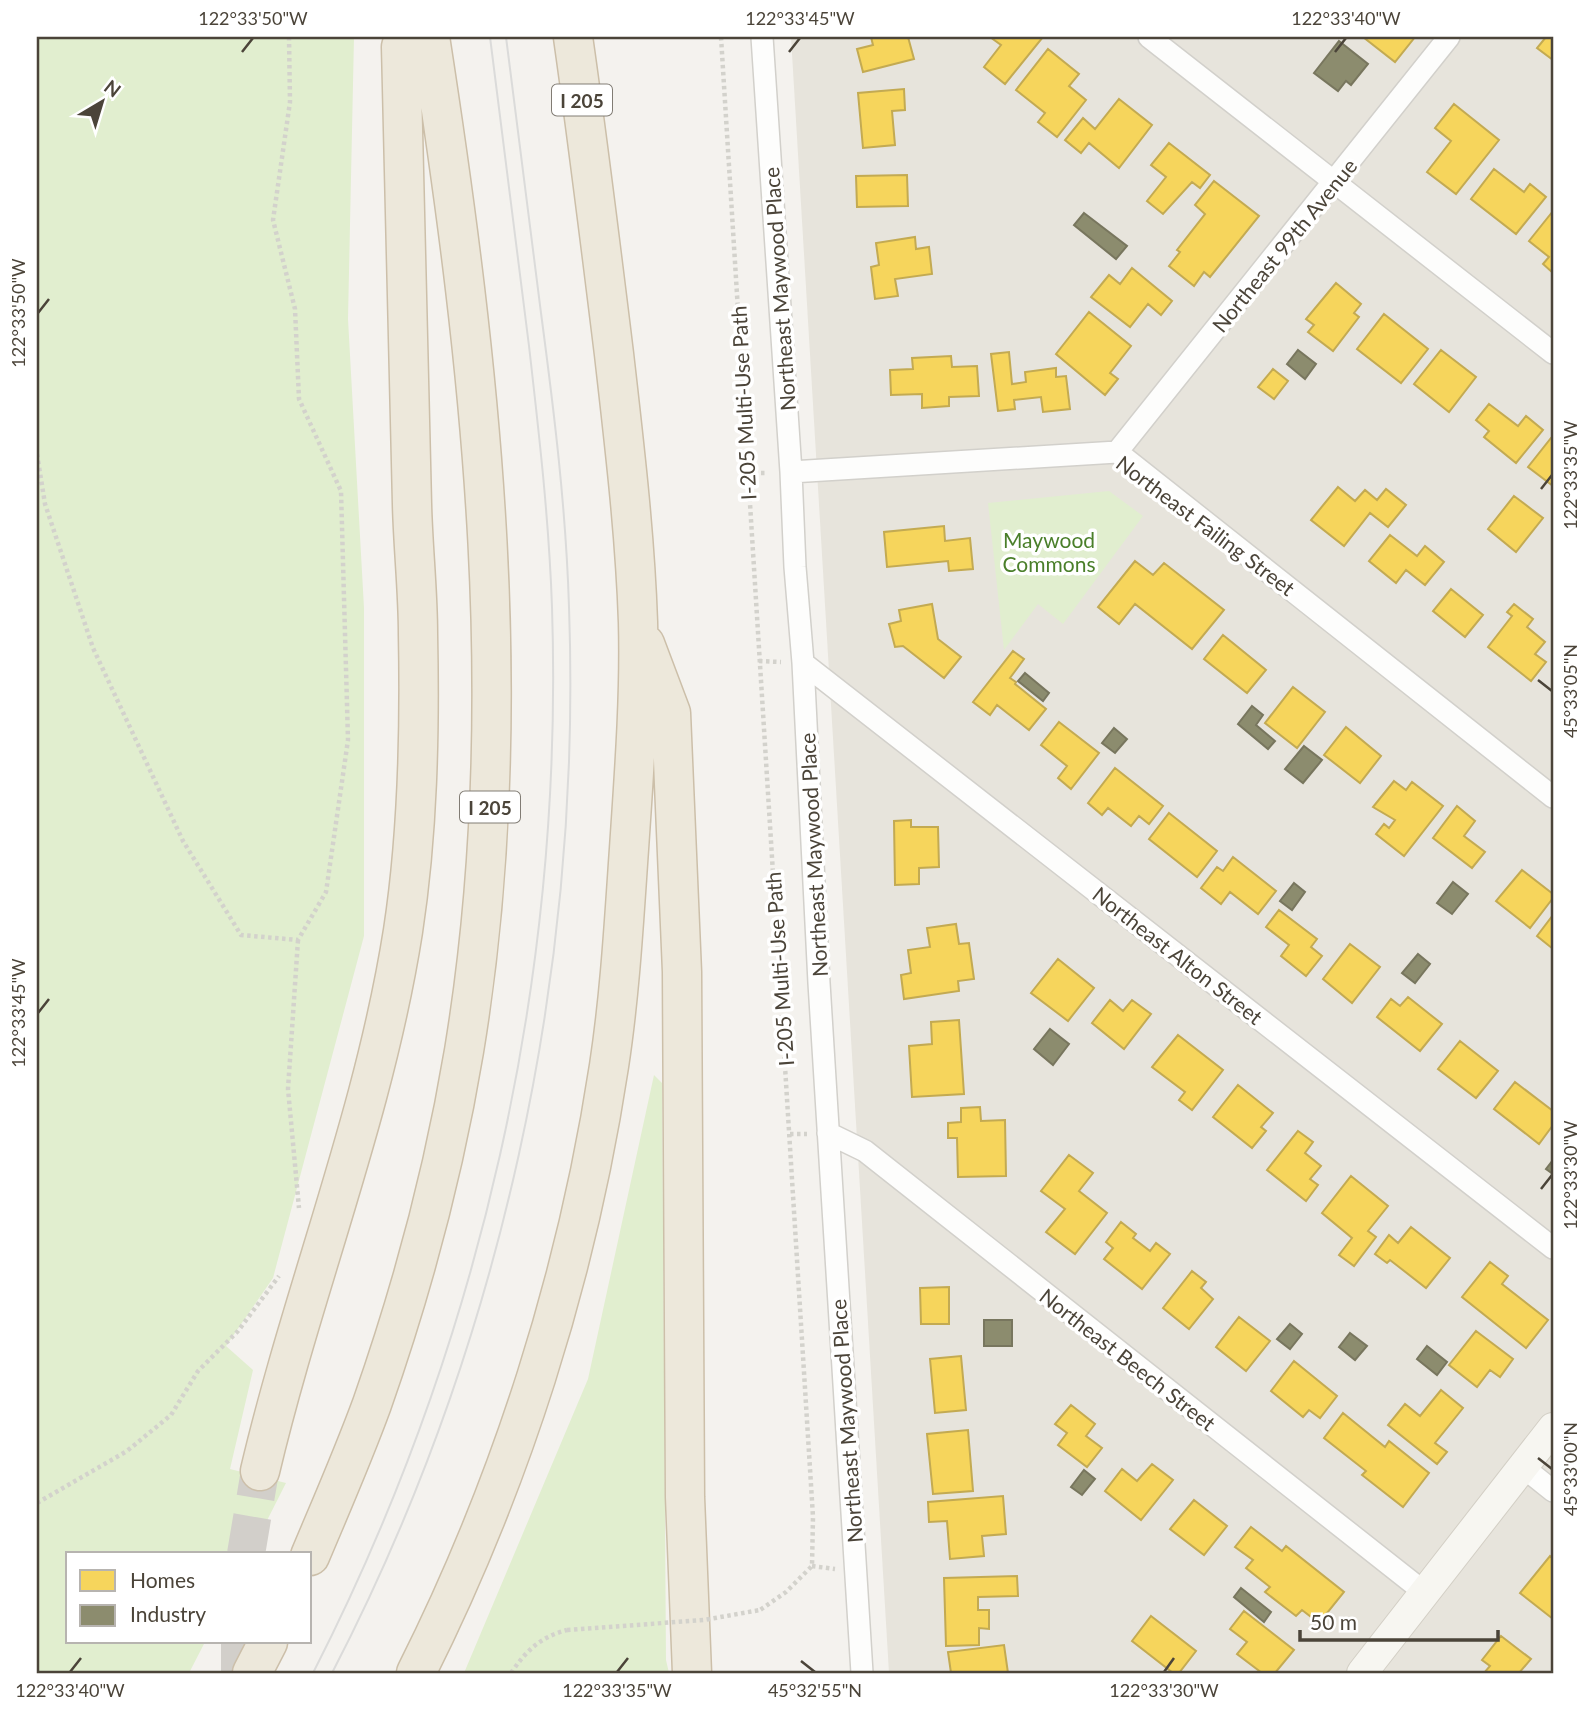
<svg xmlns="http://www.w3.org/2000/svg" width="1590" height="1710" font-family="Lato,sans-serif">
<rect width="100%" height="100%" fill="#f4f2ee"/>
<path fill="#e7e4dc" d="M791,37H1553V1673H889Z"/>
<path fill="#e1eecf" d="M37,37H354L348,319L364,608V936L273,1278L226,1346L253,1370L230,1469L286,1483L250,1554H68V1642H205L189,1673H37Z
M1109,491L1143,516L1063,624L1038,604L1004,650L988,503Z
M654,1075L662,1083L666,1660L669,1673H464L588,1379Z"/>
<path fill="#f6d55c" stroke="#c3aa52" stroke-width="2" d="M871,37H908L914,59L863,72L857,49L873,45Z
M990,37H1043L1005,84L984,67L1001,45Z
M1363,37H1415L1395,62Z
M1546,37H1553V60L1537,48Z
M1048,49L1079,74L1069,86L1086,100L1057,137L1038,122L1045,113L1016,90Z
M904,89L905,110L892,111L895,145L863,148L858,93Z
M1119,99L1152,125L1119,168L1089,143L1081,153L1065,140L1083,118L1095,129Z
M1454,104L1499,140L1456,194L1427,172L1451,141L1435,128Z
M1169,143L1210,175L1200,188L1192,182L1163,214L1147,201L1166,177L1151,165Z
M1494,169L1524,192L1530,184L1546,197L1516,234L1471,199Z
M907,175L908,206L857,207L856,176Z
M1214,181L1259,216L1210,277L1204,272L1194,286L1169,266L1180,252L1177,250L1205,214L1195,205Z
M1553,211V273L1543,264L1549,257L1529,241Z
M915,237L916,249L929,247L932,274L895,279L898,296L875,299L871,267L879,265L876,243Z
M1132,268L1172,301L1161,315L1148,304L1130,327L1091,297L1109,275L1120,284Z
M1336,283L1361,304L1354,313L1359,317L1333,351L1308,332L1314,325L1306,319Z
M1089,312L1131,346L1110,373L1118,379L1105,395L1056,354Z
M1384,314L1428,349L1401,383L1357,349Z
M1441,350L1476,377L1449,412L1414,384Z
M1009,352L1012,384L1026,382L1025,372L1056,368V377L1066,376L1070,409L1043,412L1041,397L1014,400L1015,409L998,411L991,354Z
M951,356L952,367L977,366L979,396L949,397V406L922,408V394L891,395L890,370L913,369L912,358Z
M1273,369L1288,381L1274,399L1258,387Z
M1489,404L1518,426L1526,416L1543,430L1516,463L1484,437L1489,431L1476,420Z
M1551,438L1553,439V486L1528,467Z
M1338,487L1355,501L1365,490L1377,500L1386,489L1406,505L1388,527L1370,513L1344,546L1311,520Z
M1514,496L1543,518L1516,552L1488,529Z
M944,526L945,541L970,538L973,569L949,571L948,561L887,567L884,532Z
M1390,535L1417,556L1425,546L1444,562L1425,585L1406,570L1396,583L1369,561Z
M1135,561L1153,575L1164,563L1224,610L1192,649L1135,604L1119,624L1098,607Z
M1451,589L1483,615L1465,637L1433,611Z
M932,604L938,639L961,657L944,678L903,646L895,647L889,624L901,621L899,610Z
M1514,604L1533,619L1527,627L1545,642L1535,654L1546,662L1531,681L1488,647L1512,616L1507,612Z
M1223,635L1266,670L1247,693L1204,659Z
M1013,651L1024,659L1010,678L1016,682L1015,684L1046,709L1029,730L997,705L990,715L973,702Z
M1293,687L1325,712L1297,748L1265,723Z
M1059,722L1099,753L1071,789L1058,778L1067,766L1041,745Z
M1346,727L1381,756L1360,783L1324,755Z
M1115,768L1163,806L1149,824L1139,816L1131,826L1108,808L1102,815L1088,803Z
M1394,781L1406,790L1412,782L1443,806L1404,856L1376,834L1384,824L1389,828L1395,820L1373,807Z
M1457,806L1475,821L1464,836L1485,852L1472,868L1433,838Z
M1169,813L1217,851L1197,877L1149,839Z
M911,820V827H938L939,867L919,868V884L895,885L894,821Z
M1233,857L1276,891L1258,914L1230,892L1221,904L1201,888L1217,867L1223,871Z
M1522,870L1553,894V898L1530,928L1496,901Z
M1279,910L1317,939L1311,947L1322,956L1306,976L1281,956L1289,945L1266,927Z
M1553,915V949L1537,936Z
M956,924L959,944L969,943L974,979L958,981L959,991L904,999L901,975L911,973L908,950L930,947L927,928Z
M1350,944L1380,967L1352,1003L1323,979Z
M1058,959L1094,988L1068,1021L1031,993Z
M1408,997L1442,1024L1420,1051L1377,1017L1391,999L1400,1006Z
M1110,1000L1123,1011L1132,1000L1151,1014L1124,1049L1092,1023Z
M959,1020L964,1094L912,1097L909,1046L932,1044L931,1022Z
M1178,1035L1223,1070L1192,1110L1179,1100L1185,1092L1152,1067Z
M1460,1041L1498,1071L1476,1098L1438,1069Z
M1515,1082L1553,1111V1125L1539,1144L1494,1109Z
M1238,1085L1273,1113L1261,1127L1266,1131L1252,1148L1213,1117Z
M980,1107L981,1121L1005,1120L1006,1176L958,1177L957,1138H948V1123L961,1122V1108Z
M1298,1131L1313,1142L1305,1153L1321,1166L1310,1179L1318,1185L1306,1201L1267,1170Z
M1069,1155L1093,1173L1079,1191L1107,1213L1075,1254L1046,1232L1065,1209L1041,1191Z
M1351,1176L1388,1206L1368,1231L1376,1237L1354,1266L1339,1255L1352,1238L1322,1213Z
M1121,1222L1136,1234L1133,1238L1150,1251L1156,1243L1170,1254L1142,1289L1104,1259L1113,1248L1106,1242Z
M1411,1227L1450,1258L1426,1288L1390,1260L1387,1263L1375,1254L1389,1235L1398,1243Z
M1490,1262L1508,1276L1502,1284L1548,1320L1526,1348L1462,1297Z
M1192,1271L1206,1282L1201,1288L1213,1299L1189,1329L1163,1308Z
M949,1287V1324H921L920,1288Z
M1239,1317L1270,1341L1246,1371L1216,1347Z
M1476,1331L1513,1359L1500,1377L1490,1370L1477,1387L1449,1365Z
M961,1356L966,1410L935,1413L930,1359Z
M1294,1361L1337,1396L1320,1418L1309,1410L1303,1417L1271,1391Z
M1441,1390L1463,1408L1435,1443L1447,1452L1437,1464L1388,1425L1405,1404L1420,1416Z
M1071,1405L1095,1424L1086,1436L1102,1448L1087,1467L1058,1445L1067,1433L1055,1424Z
M1343,1413L1385,1447L1389,1441L1429,1473L1403,1507L1362,1475L1366,1471L1324,1438Z
M968,1430L973,1491L933,1494L927,1434Z
M1152,1464L1173,1480L1141,1520L1105,1491L1122,1469L1137,1481Z
M1003,1496L1006,1534L982,1536L984,1556L950,1559L947,1521L929,1522L928,1502Z
M1194,1500L1227,1526L1204,1555L1170,1529Z
M1251,1527L1282,1551L1286,1546L1344,1592L1319,1623L1302,1610L1296,1616L1265,1592L1270,1587L1246,1568L1253,1560L1235,1547Z
M1550,1556L1553,1559V1619L1520,1593Z
M1017,1576L1018,1596L978,1597V1610H989V1629L979,1628V1645L946,1646L944,1578Z
M1244,1611L1294,1650L1275,1673H1262L1237,1654L1247,1642L1230,1629Z
M1151,1616L1196,1651L1179,1673H1173L1132,1641Z
M1501,1636L1531,1659L1519,1673H1484L1490,1666L1482,1660Z
M1004,1645L1008,1673H951L948,1652Z"/>
<path fill="#8c8c6e" stroke="#78765e" stroke-width="2" d="M1339,41L1368,64L1351,85L1346,81L1338,91L1314,73Z
M1084,213L1127,246L1116,259L1074,225Z
M1298,350L1316,364L1305,379L1287,364Z
M1025,673L1049,693L1043,701L1018,681Z
M1252,706L1263,715L1256,725L1275,741L1268,749L1238,724Z
M1114,728L1127,739L1115,753L1102,743Z
M1304,746L1322,760L1303,783L1285,769Z
M1453,882L1468,894L1452,914L1437,903Z
M1294,883L1305,892L1292,910L1280,901Z
M1418,954L1430,964L1415,983L1402,973Z
M1050,1029L1069,1044L1053,1065L1034,1049Z
M1553,1160V1174L1546,1169Z
M984,1320H1012V1346H984Z
M1290,1324L1302,1334L1290,1349L1277,1339Z
M1350,1333L1367,1346L1355,1360L1339,1347Z
M1427,1346L1447,1362L1437,1375L1417,1359Z
M1084,1470L1095,1479L1082,1495L1071,1487Z
M1241,1588L1271,1612L1264,1622L1234,1597Z"/>
<g fill="none" stroke-linecap="round" stroke-linejoin="round">
<path stroke="#d2cfca" stroke-width="38" stroke-dasharray="38 19" stroke-linecap="butt" d="M246,1554L260,1471
M240,1673V1642"/>
<g stroke="#d2d0cb" stroke-width="24">
<path id="street" d="M762,37L791,472L795,567L803,663L819,983L862,1673
M1149,37L1553,353
M1117,452L1449,37
M791,472L1117,452L1553,797
M803,663L1553,1248
M828,1133L865,1151L1424,1592
M1523,1467L1553,1491"/>
</g>
<g stroke="#d3cfc5" stroke-width="32">
<path id="secondary" d="M1362,1673L1553,1428"/>
</g>
<g stroke="#ccbfa9" stroke-width="41">
<path id="highway" d="M645,644L671,713L682,972L685,1497L692,1673
M260,1471C303,1289 374,1116 403,931C418,833 420,733 418,634C418,591 413,547 412,504C408,351 405,199 401,47L404,37
M310,1556C331,1506 353,1456 372,1404C412,1290 444,1171 464,1051C520,712 482,373 430,37
M252,1673L268,1642
M416,1673C511,1484 577,1276 609,1066C620,994 624,921 629,849C634,774 640,696 638,622C635,533 624,442 614,354C601,248 588,142 573,37"/>
</g>
<path stroke="#d3d2cc" stroke-width="4.5" stroke-dasharray="3.5 3.5" stroke-linecap="butt" d="M721,37L813,1517L812,1566L786,1592L760,1610
M37,454L45,504L93,648L183,841L241,935L298,940L326,892L348,740L341,491L299,399L295,309L273,220L290,102L289,37
M747,473H768
M759,661L781,662
M298,940L288,1089L299,1208
M790,1134H807
M37,1503L127,1451L171,1415L198,1371L238,1331L279,1276
M812,1566L835,1569
M511,1673C526,1651 540,1637 567,1630"/>
<use href="#street" stroke="#fdfdfc" stroke-width="21"/>
<use href="#secondary" stroke="#f7f6f1" stroke-width="30"/>
<use href="#highway" stroke="#ede8db" stroke-width="38"/>
<path stroke="#dbdbda" stroke-width="2" d="M313,1673C481,1344 564,976 552,607C549,520 539,433 529,346C516,243 503,140 490,37
M332,1673C501,1347 582,973 569,607C566,508 554,411 541,313C530,221 518,129 506,37"/>
<path stroke="#d3d2cc" stroke-width="4.5" stroke-dasharray="3.5 3.5" stroke-linecap="butt" d="M567,1630L704,1620L760,1610"/>
</g>
<path fill="none" stroke="#4b4439" stroke-width="2.5" d="M242,52L253,38M789,52L800,38M1335,52L1346,38M38,313L49,299M1541,489L1552,475M1538,680L1552,691M38,1013L49,999M1541,1189L1552,1175M1538,1458L1552,1469M801,1661L815,1672M70,1672L81,1658M617,1672L628,1658M1164,1672L1174,1658"/>
<g text-anchor="middle" dominant-baseline="central" stroke-width="7" stroke-linejoin="round" paint-order="stroke">
<g fill="#fff" stroke="#817c74" stroke-width="2">
<rect x="552" y="84.5" width="60" height="31" rx="5"/>
<rect x="460" y="791.5" width="60" height="31" rx="5"/>
</g>
<g font-size="19" font-weight="bold" fill="#4b4439">
<text x="582" y="100">I 205</text>
<text x="490" y="807">I 205</text>
</g>
<g font-size="21" fill="#4b4439" stroke="#fff">
<text transform="translate(1284 245) rotate(-51)">Northeast 99th Avenue</text>
<text transform="translate(779 289) rotate(-94)">Northeast Maywood Place</text>
<text transform="translate(743 403) rotate(-93)">I-205 Multi-Use Path</text>
<text transform="translate(1206 525) rotate(37)">Northeast Failing Street</text>
<text transform="translate(813 855) rotate(-93)">Northeast Maywood Place</text>
<text transform="translate(1178 955) rotate(38)">Northeast Alton Street</text>
<text transform="translate(779 969) rotate(-94)">I-205 Multi-Use Path</text>
<text transform="translate(1128 1359) rotate(38)">Northeast Beech Street</text>
<text transform="translate(846 1421) rotate(-94)">Northeast Maywood Place</text>
</g>
<g font-size="21" fill="#4a7f2a" stroke="#fff">
<text x="1049" y="539">Maywood<tspan x="1049" dy="24">Commons</tspan></text>
</g>
</g>
<rect width="1590" height="1710" fill="none" stroke="#ffffff" stroke-width="77"/>
<rect x="66" y="1552" width="245" height="91" fill="#ffffff" stroke="#b7b4b0" stroke-width="2"/>
<rect x="80" y="1570" width="35" height="21" fill="#f6d55c" stroke="#b7b4b0" stroke-width="2"/>
<text x="130" y="1588" font-size="21" fill="#4b4439">Homes</text>
<rect x="80" y="1605" width="35" height="21" fill="#8c8c6e" stroke="#b7b4b0" stroke-width="2"/>
<text x="130" y="1622" font-size="21" fill="#4b4439">Industry</text>
<g transform="translate(102 102) rotate(38)" stroke="#ffffff" stroke-width="5" paint-order="stroke">
<path d="M0-5L12 26L0 18L-12 26Z" fill="#4b4439"/>
<text y="-10" font-size="19" font-weight="bold" text-anchor="middle" fill="#4b4439">N</text>
</g>
<path d="M1300 1630v10h198v-10" fill="none" stroke="#4b4439" stroke-width="3.5"/>
<text x="1310" y="1630" font-size="21" fill="#4b4439" stroke="#ffffff" stroke-width="5" paint-order="stroke">50 m</text>
<rect x="38" y="38" width="1514" height="1634" fill="none" stroke="#4b4439" stroke-width="2.5"/>
<g font-size="18" text-anchor="middle" fill="#4b4439">
<text x="253" y="25">122°33'50"W</text>
<text x="800" y="25">122°33'45"W</text>
<text x="1346" y="25">122°33'40"W</text>
<text transform="translate(19 313) rotate(-90)" y="6">122°33'50"W</text>
<text transform="translate(1571 475) rotate(-90)" y="6">122°33'35"W</text>
<text transform="translate(1571 691) rotate(-90)" y="6">45°33'05"N</text>
<text transform="translate(19 1013) rotate(-90)" y="6">122°33'45"W</text>
<text transform="translate(1571 1175) rotate(-90)" y="6">122°33'30"W</text>
<text transform="translate(1571 1469) rotate(-90)" y="6">45°33'00"N</text>
<text x="70" y="1697">122°33'40"W</text>
<text x="617" y="1697">122°33'35"W</text>
<text x="815" y="1697">45°32'55"N</text>
<text x="1164" y="1697">122°33'30"W</text>
</g>
</svg>
